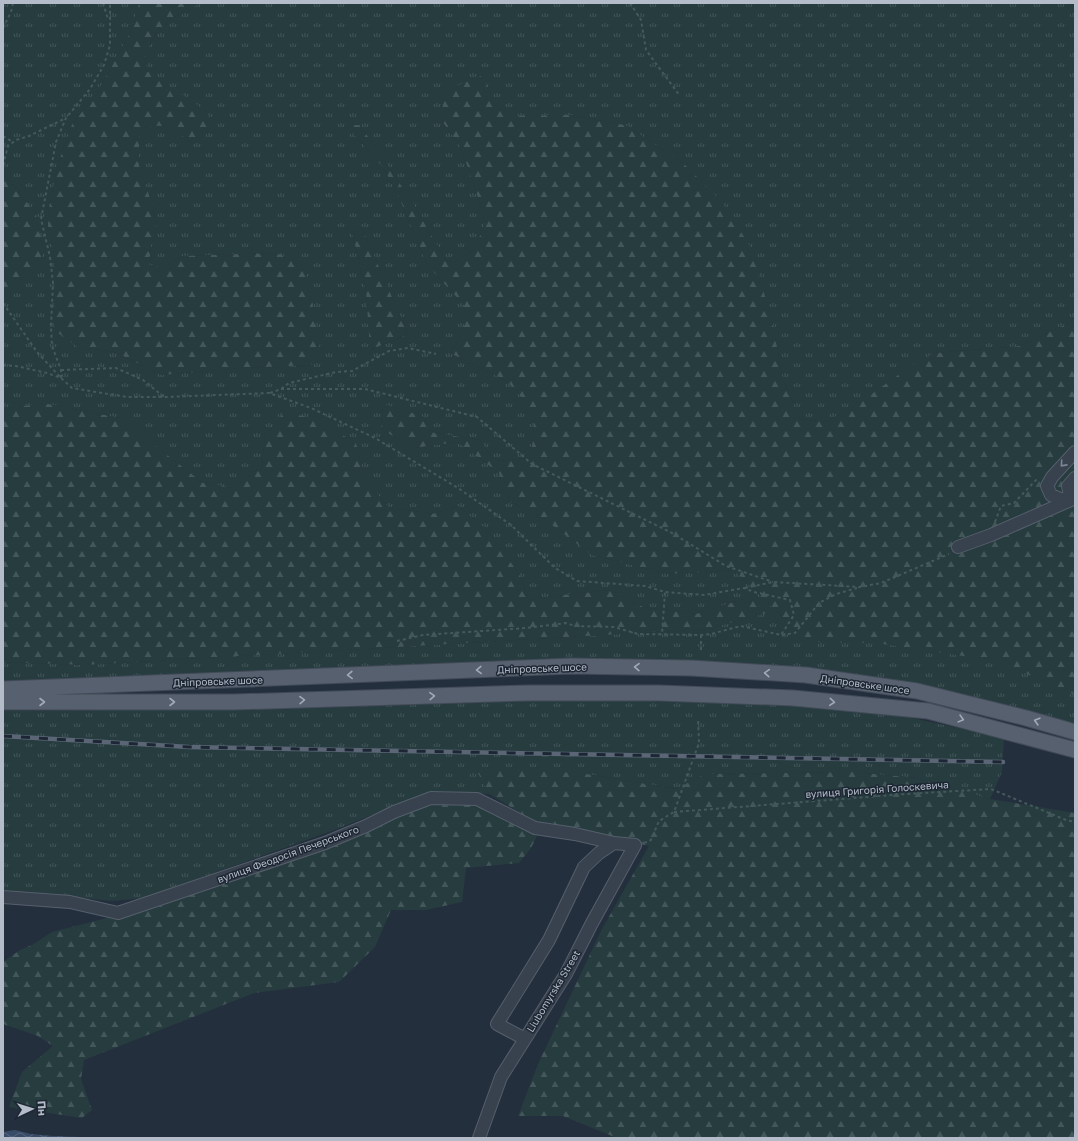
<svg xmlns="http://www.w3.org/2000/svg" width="1078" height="1141" font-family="'Golos Text',sans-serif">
<defs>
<pattern id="grass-tufts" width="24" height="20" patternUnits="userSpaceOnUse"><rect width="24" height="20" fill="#263c3f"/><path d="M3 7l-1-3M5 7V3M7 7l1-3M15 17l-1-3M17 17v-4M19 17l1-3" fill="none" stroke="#435659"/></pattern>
<pattern id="forest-firs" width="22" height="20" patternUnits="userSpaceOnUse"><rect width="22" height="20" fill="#263c3f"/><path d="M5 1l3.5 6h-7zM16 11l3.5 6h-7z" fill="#435659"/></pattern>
<pattern id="water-waves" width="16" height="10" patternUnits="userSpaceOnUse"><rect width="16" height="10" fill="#394c67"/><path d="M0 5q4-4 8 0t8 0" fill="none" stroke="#53647b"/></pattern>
</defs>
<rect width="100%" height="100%" fill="#242f3e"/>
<path fill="url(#grass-tufts)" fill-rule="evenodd" d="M3,3H139L133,27L95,97L73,122L58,164L48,213V229L53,248L55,266L56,331L78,347L115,352L162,375L243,368L311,365L275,253L181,256L163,268L149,265L151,245L157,230L153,207L139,165V137L143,128C166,122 171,128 189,140L147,70L145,53L154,36L172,18L186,12L199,3H1075V317L1071,322L1020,346L935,353L852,408L825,422L800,419L783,380L772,320L683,163L625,125L570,115L440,118L461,148L476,191L485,224L474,249L456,261L447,262L411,200L360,125L351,131L382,166L397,192L427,265L464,305V330L450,353L507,381L535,413L531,458L494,461L480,440L434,433L422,416L383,404L381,429L413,448L458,442L499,473L509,501L545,520L592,555L668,574L734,570L795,630L1075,535V733L917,691L691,668L3,689V662L85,665L707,629L773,611L747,598L696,614L643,607L611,590L528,599L520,575L486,529L458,506L432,514L388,507L365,479L356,443L265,434L262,467L234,488L203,483L120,418L43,403L3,409V289L42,267L36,214L3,172ZM362,228L408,334L371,350L366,291L352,232Z
M552,700L791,703L912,718L1004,738L1002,772L990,799L918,778L852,772L705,774L677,789L581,773H479L489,794L431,791L337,829L144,898L112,901L3,890V711L318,708Z"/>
<path fill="url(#forest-firs)" d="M139,3H199L186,12L172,18L154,36L145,53L147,71L208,112L210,128L204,137L189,140C171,128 166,122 143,128L139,137V165L153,207L157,230L151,245L149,265L163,268L181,256L275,253L302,261L308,279L320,344L311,365L243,368L162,375L115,352L78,347L55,331V266L53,248L48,229V213L58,164L73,122L95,97L133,27Z
M481,76L504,116L570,115L625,125L683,163L721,201L750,246L772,320L783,380L800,419L825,422L852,408L908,368L935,353L1020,346L1071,322L1075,317V695L997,661L876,643L807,642L734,570L668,574L592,555L545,520L509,501L499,473L458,442L413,448L381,429L383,404L422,416L434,433L480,440L494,461L531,458L535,413L507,381L450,353L464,330V305L427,265L397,192L382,166L351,131L352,125H360L411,200L447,262L456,261L474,249L485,224L476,191L461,148L440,118L446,90Z
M3,172L36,214L42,244V267L3,289Z
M362,228L408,334L370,350L366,291L352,232Z
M43,403L120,418L203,483L234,488L262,467L265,433L285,412L316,419L356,443L365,479L388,507L432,514L458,506L486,529L520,575L528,599L611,590L643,607L696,614L747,598L774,611L707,629L85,665L3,662V409Z
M500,770L581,773L676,789L705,774L852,772L918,778L990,799L1075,813V1138H617L563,1116H518L538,1064L602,929L649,846L534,821L489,794L478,773Z
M430,803L475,804L538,834L531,848L519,863L466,868L462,902L426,910H391L375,947L339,982L254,993L84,1060L81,1079L92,1110L82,1118L9,1107L22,1072L53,1046L38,1036L3,1024V962L20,950L32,945L52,932L107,918L157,907Z"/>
<path fill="url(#water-waves)" d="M15,1130L31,1134L53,1136L105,1138H3V1132Z"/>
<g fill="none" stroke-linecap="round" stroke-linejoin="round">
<g stroke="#565f6c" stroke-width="14">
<path id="minor" d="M1075,478L1068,486L1069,491L1075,495
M1072,499H1060L1051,495L1047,486L1052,477L1075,452
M958,547L991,535L1073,499
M3,897L70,902L118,913L325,843L366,826L394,812L431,798L477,799L535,828L575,834L614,843L635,845L592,923L566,974L501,1077L479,1138
M525,1039L497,1024L549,940L584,867L599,853L614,843"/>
</g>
<g stroke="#414a57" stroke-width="17">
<path id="major" d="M3,689L571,666L691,668L806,675L917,691L1026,718L1075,732
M3,702H234L528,693H659L793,698L928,711L1075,750"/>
</g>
<path stroke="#44595c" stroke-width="2" stroke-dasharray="3 3" stroke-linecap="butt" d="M103,3L108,19
M630,3L641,20L646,50L680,96
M3,28L11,12L13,3
M3,136L13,142
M3,165L8,146L16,140L29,136L64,119
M3,303L37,352L60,377
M3,365L16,366L47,373L61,378L72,388L127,397H165L269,393L311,408L375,438L458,488L511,525L555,568L577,581L645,586L665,592L662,634
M61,370L116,368L143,380L164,397
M61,378V370L52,346L51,327L53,282L50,257L41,219L56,142L66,118L90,89L104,65L110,45V3
M281,389H365L477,417L532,464L672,533L726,566L773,582
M270,393L281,389L289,383L336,372L352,371L389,351L408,348L436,354
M995,522L1001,506L1014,503L1037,479
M745,588L773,582L860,587L881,583L949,554
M782,635L795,633L819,603L836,594L857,588
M397,641L423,635L526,628L566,623L575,626L614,627L638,634L701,635L711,634L741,626L781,635L794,615L790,600L754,592L744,588L704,595L665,592
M701,650V635
M674,812L906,794L991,789L1066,820L1075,822
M644,843L651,840L659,821L674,812L699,743L698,718"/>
<use href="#minor" stroke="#38414e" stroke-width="12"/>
<use href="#major" stroke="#56606e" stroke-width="15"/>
<g stroke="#5a6575" stroke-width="4.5">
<path id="rail" d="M3,736L189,747L1003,762"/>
</g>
<use href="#rail" stroke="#1d2633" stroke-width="3" stroke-dasharray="9" stroke-linecap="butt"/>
</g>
<defs><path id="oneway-chevron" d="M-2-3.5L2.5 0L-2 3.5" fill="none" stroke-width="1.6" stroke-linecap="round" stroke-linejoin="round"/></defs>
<use stroke="#7c8592" href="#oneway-chevron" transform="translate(1063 464) rotate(132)"/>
<g stroke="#a1aab7">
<use href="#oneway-chevron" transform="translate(637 667) rotate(-179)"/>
<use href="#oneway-chevron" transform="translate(479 670) rotate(178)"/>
<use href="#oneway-chevron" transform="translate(767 673) rotate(-176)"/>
<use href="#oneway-chevron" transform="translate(350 675) rotate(178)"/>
<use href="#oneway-chevron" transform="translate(432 696) rotate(-2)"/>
<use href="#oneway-chevron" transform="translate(302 700) rotate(-2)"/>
<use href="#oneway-chevron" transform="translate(42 702)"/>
<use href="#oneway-chevron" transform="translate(172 702)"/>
<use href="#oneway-chevron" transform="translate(832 702) rotate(5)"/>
<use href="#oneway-chevron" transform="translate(961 719) rotate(15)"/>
<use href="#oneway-chevron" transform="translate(1037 721) rotate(-164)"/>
</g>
<g text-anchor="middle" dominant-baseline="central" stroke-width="3" stroke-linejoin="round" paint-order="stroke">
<g font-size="10" fill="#b4bcc9" stroke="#1d2633">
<text transform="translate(542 668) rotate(-2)">Дніпровське шосе</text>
<text transform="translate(218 681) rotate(-2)">Дніпровське шосе</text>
<text transform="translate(865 684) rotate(8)">Дніпровське шосе</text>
<text transform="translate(877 789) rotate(-4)">вулиця Григорія Голоскевича</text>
<text transform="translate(288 854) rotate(-20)">вулиця Феодосія Печерського</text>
<text transform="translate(553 991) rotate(-59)">Liubomyrska Street</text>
</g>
</g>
<rect width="1078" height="1141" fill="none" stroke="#b4bcc9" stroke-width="8"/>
<g transform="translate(32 1109) rotate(86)" stroke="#1d2633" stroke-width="3" paint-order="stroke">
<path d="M0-3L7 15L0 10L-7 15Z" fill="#b4bcc9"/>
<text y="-6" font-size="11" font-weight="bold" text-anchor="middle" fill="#b4bcc9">Пн</text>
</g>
</svg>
